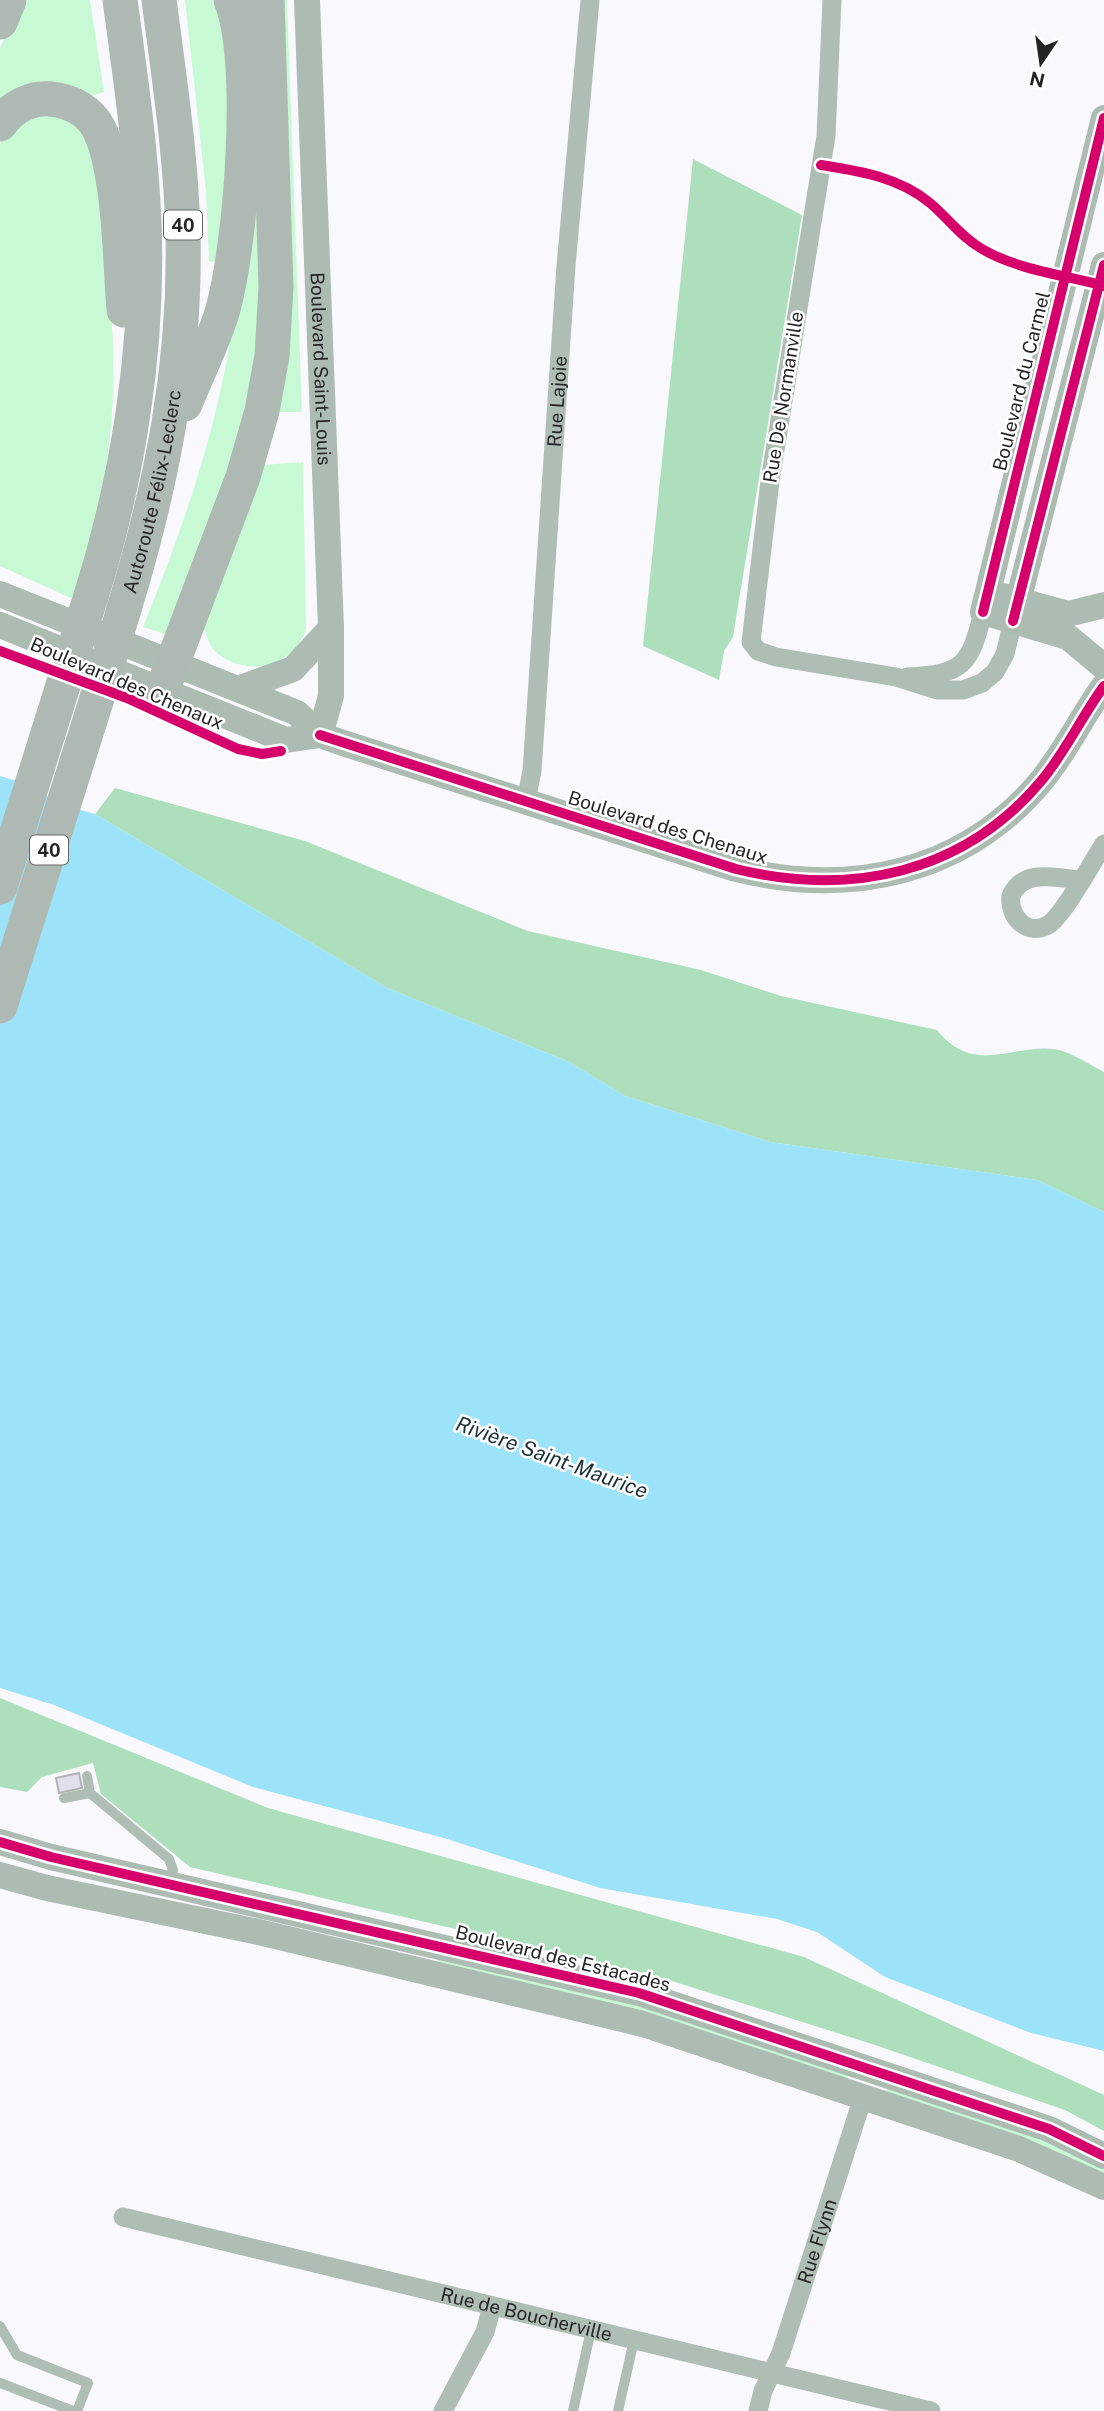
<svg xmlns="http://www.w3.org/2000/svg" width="1104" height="2411" font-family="'Public Sans',sans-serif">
<rect width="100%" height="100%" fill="#f9f9fd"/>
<path fill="#c8f9d5" d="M21,0H90L104,92L88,97L0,103V48Z
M185,0H221L230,134L216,261L209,262L206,191Z
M281,0H287L302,412H276Z
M50,108L92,137C103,238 122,342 109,444C103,497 88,547 73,599L0,566V145L4,134Z
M252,176L267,251L250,418L165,634L143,627C166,570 187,514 204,455C231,364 242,270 252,176Z
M303,462L306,630C292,667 248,678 217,653C207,645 208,633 202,626L262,465Z
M440,1954L648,2004L850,2071L846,2082L437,1966Z
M889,2084L990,2118L1104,2165V2179L885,2095Z"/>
<path fill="#addfbc" d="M693,159L802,215L733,637L724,651L719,680L643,646Z
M115,788L305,841L528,931L701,970L781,996L937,1030C974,1076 1012,1044 1054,1049C1070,1051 1090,1065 1104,1072V1212L1037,1180L770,1142L625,1096L569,1062L387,988L95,814Z
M0,1698L268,1808L804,1957L1104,2095V2131L1065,2110L872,2044L656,1976L190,1867L101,1794L93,1763L42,1777L27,1792L0,1787Z"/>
<path fill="#9ce2f8" d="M0,776L17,781L66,806L95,814L387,988L569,1062L625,1096L770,1142L1037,1180L1104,1212V2051L1031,2033L885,1977L817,1932L777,1919L600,1888L444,1838L253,1787L54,1705L0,1688Z"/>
<path fill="#dfe0eb" stroke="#b2b2b5" stroke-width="2" d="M79,1773L82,1788L59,1793L56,1778Z"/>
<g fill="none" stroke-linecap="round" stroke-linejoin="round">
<path stroke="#afbeb4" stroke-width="10" d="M87,1776L90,1793
M64,1798L90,1793L169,1859L173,1870L170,1882
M0,2326L17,2355L88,2383L77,2411
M0,2383L73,2411
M573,2411L591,2330
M618,2411L634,2340"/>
<g stroke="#afbeb4" stroke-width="19">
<path d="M832,0L826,136L770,481L751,642L758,651L776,657L896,677L937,690H963L982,683L995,672L1005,654L1013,621"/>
<path d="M907,677C963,674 970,666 983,612"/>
<path id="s1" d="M526,801L532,771L566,266L590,0"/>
<path d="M1081,880C1056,878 1023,868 1011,896C1008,916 1027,937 1048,925C1063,916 1093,861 1104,844"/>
<path id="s2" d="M123,2217L931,2411"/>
<path d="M443,2411L485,2332L492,2306"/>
<path id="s3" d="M758,2411L763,2391L781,2353L863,2097"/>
</g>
<g stroke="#adbcb2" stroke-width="26">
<path id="s4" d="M307,0L331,628V696L320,735"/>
<path d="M1104,118L983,612L1068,637L1104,667"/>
<path d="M0,594L297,713L320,735L343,743L736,869C850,897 964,874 1042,780C1066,751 1082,716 1104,686"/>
<path d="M1003,596L1068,614L1104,605"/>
<path d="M1013,621L1104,265"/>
<path d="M0,625L286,740L320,735"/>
<path d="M238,689L293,669L331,628"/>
<path d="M0,1842L51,1857L639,1993L1049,2129L1104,2156"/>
<path d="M0,1875L47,1888L254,1931L643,2024L1019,2149L1104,2187"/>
</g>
<g stroke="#adb9b2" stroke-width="35">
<path d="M0,22L9,0"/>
<path d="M0,124C12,107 31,97 51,99C71,101 90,111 99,129C120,171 120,261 124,310"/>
<path d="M185,404C197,373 214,341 223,309C241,243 256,62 231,0"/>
<path d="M91,596C128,479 149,346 144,223C141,148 130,74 120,0"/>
<path id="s5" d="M124,609C162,484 186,365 183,233C181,155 169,77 159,0"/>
<path d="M162,691L243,477L262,411L272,356L276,287L267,0"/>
<path d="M0,1006L98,695"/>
</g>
<path stroke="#adb9b2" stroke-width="35" d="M98,695L124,609
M0,887L91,596"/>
<g stroke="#fff" stroke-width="15">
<path id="cycleway" d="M821,165C859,171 899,177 930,203C948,218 961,237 982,249C1018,270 1064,275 1104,286
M983,612L1104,118
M1013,621L1104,265
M0,651L127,698L238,749L262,754L281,751
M320,735L736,869C850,897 964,874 1042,780C1066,751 1082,716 1104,686
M0,1842L51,1857L639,1993L1049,2129L1104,2156"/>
</g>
<use href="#cycleway" stroke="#d6006c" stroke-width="10"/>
</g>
<g text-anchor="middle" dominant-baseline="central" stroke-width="5" stroke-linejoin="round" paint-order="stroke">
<g fill="#fff" stroke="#666668" stroke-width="2">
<rect x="164" y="210.5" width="38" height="29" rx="5"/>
<rect x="30" y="835.5" width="38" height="29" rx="5"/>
</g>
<g font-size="18" font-weight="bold" fill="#252528">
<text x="183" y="225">40</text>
<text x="49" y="850">40</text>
</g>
<g font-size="19" fill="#252528" stroke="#fff">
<text stroke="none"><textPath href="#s4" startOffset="369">Boulevard Saint-Louis</textPath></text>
<text transform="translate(1021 381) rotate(-76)">Boulevard du Carmel</text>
<text transform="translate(783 397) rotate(-81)">Rue De Normanville</text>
<text stroke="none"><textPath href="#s1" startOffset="401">Rue Lajoie</textPath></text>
<text stroke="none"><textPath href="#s5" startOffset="121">Autoroute Félix-Leclerc</textPath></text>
<text transform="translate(127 683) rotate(23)">Boulevard des Chenaux</text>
<text transform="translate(668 827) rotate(17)">Boulevard des Chenaux</text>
<text transform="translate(563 1958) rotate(14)">Boulevard des Estacades</text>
<text stroke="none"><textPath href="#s3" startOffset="180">Rue Flynn</textPath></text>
<text stroke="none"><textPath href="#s2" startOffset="415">Rue de Boucherville</textPath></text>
</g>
<g font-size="21" font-style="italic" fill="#1a3138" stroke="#fff">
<text transform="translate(552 1457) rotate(20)">Rivière Saint-Maurice</text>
</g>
</g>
<g transform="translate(1041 63) rotate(193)" stroke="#ffffff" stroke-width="5" paint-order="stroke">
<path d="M0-5L12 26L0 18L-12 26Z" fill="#252528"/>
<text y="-10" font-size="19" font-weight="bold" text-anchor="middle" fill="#252528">N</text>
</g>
</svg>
